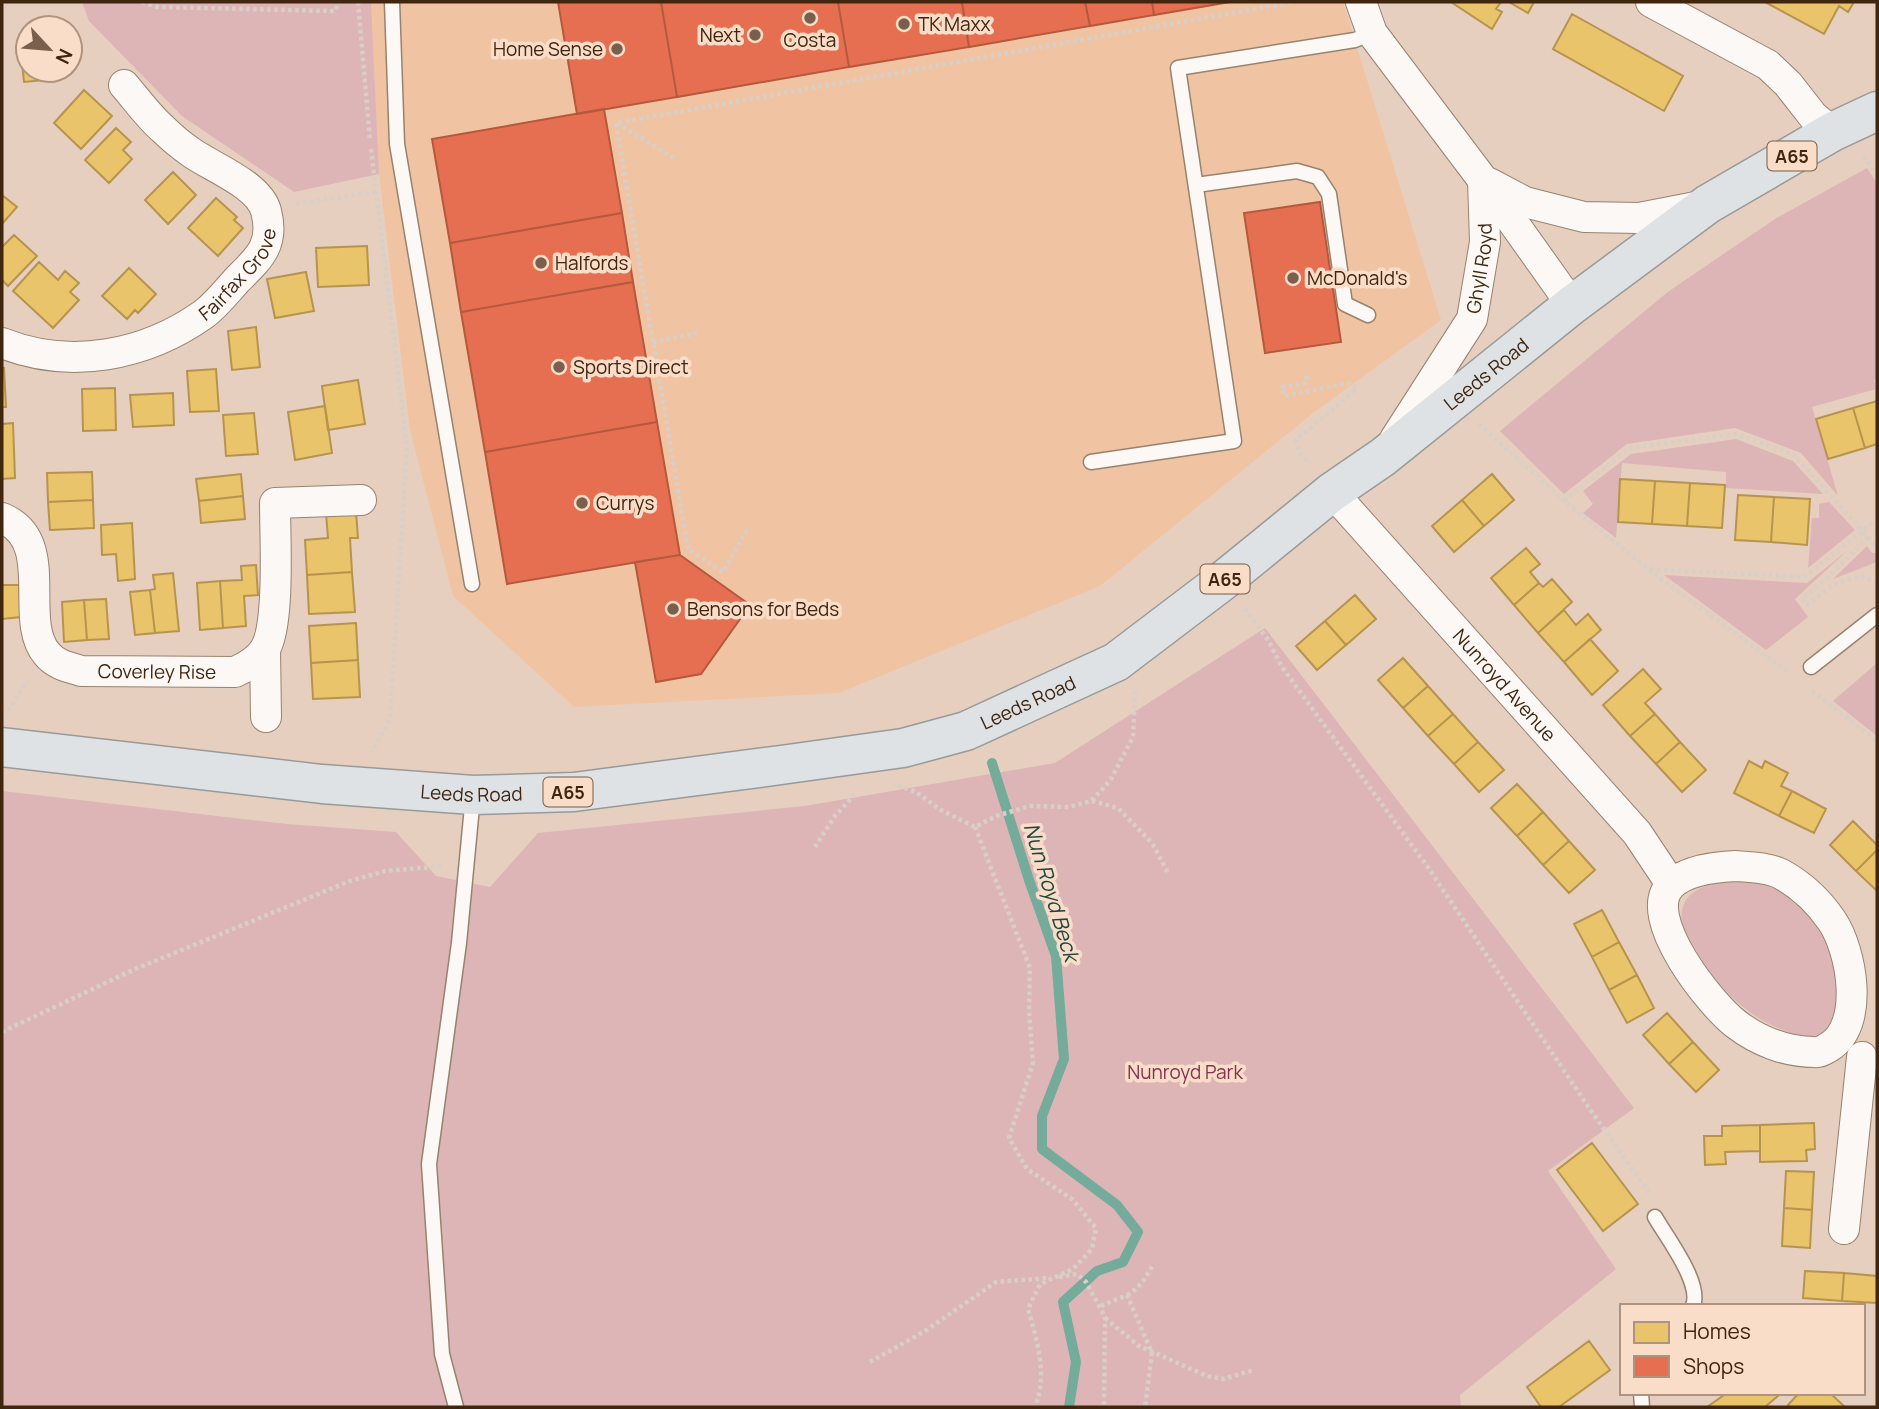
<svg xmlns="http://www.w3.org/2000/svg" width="1879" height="1409" font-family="Manrope,sans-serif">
<rect width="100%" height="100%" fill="#e6cfbe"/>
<path fill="#f0c4a2" d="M371,2H1343L1441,320L1313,413L1100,586L839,693L574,707L453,596L410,430L379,174Z"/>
<path fill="#ddb5b6" d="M82,2H371L379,174L294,192L182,116L89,21Z
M1867,168L1877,183V379L1874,380L1876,389L1812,407L1838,496L1801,453L1735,428L1627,444L1564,494L1500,431L1669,291L1775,219Z
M1736,439L1793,461L1823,494L1726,488V472L1622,463L1616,538L1583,513L1593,504L1583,491L1631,454Z
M1829,502L1855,530L1808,568L1812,518H1819V504Z
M1867,546L1872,553H1877V562L1833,579Z
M1848,550L1795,599L1808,617L1766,650L1664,575L1807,583Z
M1265,628L1634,1108L1548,1171L1616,1269L1460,1395L1461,1407H2V791L287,824L396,832L436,876L490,887L538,833L805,806L1055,763Z
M1877,663V736L1833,701Z
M1738,880C1758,883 1777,886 1793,898C1824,923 1856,991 1828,1027C1818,1040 1801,1037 1788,1032C1734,1012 1708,975 1682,925C1677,888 1709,883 1738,880Z"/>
<path fill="#e9c46a" stroke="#b6944f" stroke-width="2" d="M1451,2H1501L1496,9L1502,12L1492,29Z
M1509,2H1534L1528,13Z
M1765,2H1854L1848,12L1839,6L1824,34Z
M1572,14L1683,76L1664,111L1553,49Z
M28,43V70H64L65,78L24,82L20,44Z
M84,90L112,116L81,149L54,123Z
M116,128L131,142L123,150L132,159L109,183L85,160Z
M173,172L196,195L168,224L145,200Z
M2,195L17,207L2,224Z
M216,198L237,217L234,220L243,228L218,256L188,228Z
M14,235L37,256L8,286L2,280V247Z
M367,246L369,285L318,287L316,248Z
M39,262L58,280L65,271L79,283L70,292L79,300L53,328L13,291Z
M129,268L156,294L138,313L135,310L127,319L102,296Z
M306,272L314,311L275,318L267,279Z
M256,327L260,367L232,370L228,331Z
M2,368H4L6,407H2Z
M216,369L219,411L190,412L187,371Z
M358,380L365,424L328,430L322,386Z
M115,388L116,430L83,431L82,389Z
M173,393L174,425L133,427L130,395Z
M1877,401V444L1865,448L1853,408Z
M325,406L332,453L295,460L288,412Z
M1853,408L1865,448L1828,459L1816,419Z
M254,413L258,454L226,456L223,415Z
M13,423L15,478L2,479V424Z
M92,472L93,500L48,502L47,473Z
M241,474L243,496L199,501L196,479Z
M1492,474L1514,500L1484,526L1462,500Z
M1620,479L1655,481L1652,524L1618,522Z
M1655,481L1690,483L1687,526L1652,524Z
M1690,483L1725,485L1722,528L1687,526Z
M1738,495L1774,497L1771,542L1735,540Z
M243,496L245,519L201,523L199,501Z
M1774,497L1810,499L1807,545L1771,542Z
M93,500L94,528L50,530L48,502Z
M1462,500L1484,526L1454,552L1432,526Z
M356,512L358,538H350L352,572L307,575L305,540L328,538L326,513Z
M132,523L135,579L118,581L116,554L102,555L101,525Z
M1526,548L1540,564L1530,572L1539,583L1514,605L1491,578Z
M256,565L258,595L244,596L246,626L223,628L220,581L242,580L241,566Z
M352,572L355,612L309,614L307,575Z
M173,573L179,631L155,633L150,590L155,589L153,575Z
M1552,579L1572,602L1538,633L1514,605L1539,583L1543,587Z
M220,581L223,628L200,630L197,583Z
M2,585H19L21,617L2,619Z
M150,590L155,633L135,635L130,592Z
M1355,595L1376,619L1346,645L1325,621Z
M106,599L109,639L87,640L84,600Z
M84,600L87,640L64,642L62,602Z
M1564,610L1576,625L1588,614L1601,630L1564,662L1538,633Z
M1325,621L1346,645L1317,670L1296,646Z
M356,623L358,660L311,663L309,626Z
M1590,639L1618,671L1592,695L1564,662Z
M1403,658L1428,686L1403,708L1378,680Z
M358,660L360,697L313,699L311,663Z
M1643,669L1661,689L1645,703L1655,714L1630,736L1603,705Z
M1428,686L1453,714L1428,736L1403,708Z
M1453,714L1478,742L1454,764L1428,736Z
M1655,714L1680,742L1656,764L1630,736Z
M1478,742L1504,770L1479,792L1454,764Z
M1680,742L1706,770L1682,792L1656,764Z
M1749,761L1762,768L1765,761L1788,773L1781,786L1792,791L1779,816L1734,793Z
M1517,784L1543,812L1517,836L1491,808Z
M1792,791L1826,809L1814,833L1779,816Z
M1543,812L1569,841L1543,865L1517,836Z
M1853,821L1877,845V850L1856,871L1830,845Z
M1569,841L1595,870L1569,893L1543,865Z
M1877,850V891L1856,871Z
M1602,910L1619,942L1592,957L1574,924Z
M1619,942L1637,975L1609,990L1592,957Z
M1637,975L1654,1008L1627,1023L1609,990Z
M1667,1013L1693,1042L1669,1064L1643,1035Z
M1693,1042L1719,1070L1696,1092L1669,1064Z
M1814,1123L1815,1149L1806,1150L1807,1161L1760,1162V1125Z
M1760,1125V1151L1725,1152L1726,1164L1705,1165L1704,1136H1722V1126Z
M1592,1143L1638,1204L1603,1231L1557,1170Z
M1786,1171L1814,1172L1812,1210L1784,1208Z
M1784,1208L1812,1210L1810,1248L1782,1246Z
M1805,1271L1844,1273L1842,1301L1803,1298Z
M1844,1273L1877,1276V1303L1842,1301Z
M1589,1341L1610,1370L1559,1407H1541L1527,1387Z
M1727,1393H1777L1779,1395L1765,1407H1707Z
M1799,1393H1830L1845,1407H1790L1788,1405Z"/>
<path fill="#e76f51" stroke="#b5593d" stroke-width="2" d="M558,2H661L677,97L577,114Z
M661,2H838L849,67L677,97Z
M838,2H962L969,47L849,67Z
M962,2H1085L1090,26L969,47Z
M1085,2H1152L1154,15L1090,26Z
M1152,2H1230L1154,15Z
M604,109L622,213L450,243L432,139Z
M1320,202L1341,342L1265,353L1244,213Z
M622,213L633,282L461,312L450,243Z
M633,282L657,422L485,452L461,312Z
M657,422L680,555L507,584L485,452Z
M680,555L750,605L701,674L656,682L635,562Z"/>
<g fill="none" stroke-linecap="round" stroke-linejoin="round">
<path stroke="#75ab9a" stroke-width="10" d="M992,763L1029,880L1056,956L1064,1059L1042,1116V1149L1117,1205L1138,1232L1123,1262L1097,1271L1063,1302L1076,1362L1069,1407"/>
<g stroke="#98826e" stroke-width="17">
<path id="service" d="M392,2L397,144L472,584
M1196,185L1297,171L1318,177L1329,194L1345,304L1368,315
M1091,462L1234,441L1178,68L1355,40L1372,33
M1811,667L1877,615
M1655,1217C1667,1238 1702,1283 1693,1306
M1641,1393L1642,1407
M456,1407L442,1354L429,1164L459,943L473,796"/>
</g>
<g stroke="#98826e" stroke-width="32">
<g id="minor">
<path d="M1361,2L1372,33L1483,180L1572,305"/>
<path d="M1651,2L1768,65L1788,84L1813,116L1832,132"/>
<path d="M1489,183L1525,202L1584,217L1639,218L1701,206"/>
<path id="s1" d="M2,343C70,370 145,356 204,314C216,305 227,291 237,280C259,258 275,245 266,211C259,185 214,168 192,153C182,146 172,138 163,129C149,117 137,100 124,85"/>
<path id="s2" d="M1395,439L1472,319L1485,242L1483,180"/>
<path id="s3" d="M1332,492L1637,833L1671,884"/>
<path id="s4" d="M2,518C58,541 17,619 47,654C56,665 69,667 81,671L235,672C246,667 258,661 265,649C280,625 275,536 275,503L361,500"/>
<path d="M265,650L266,717"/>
<path d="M1735,866C1750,867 1767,867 1781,874C1801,885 1819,902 1832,921C1852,951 1865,1025 1829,1047C1823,1050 1821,1053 1814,1052C1786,1052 1758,1041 1736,1024C1711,1005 1639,916 1671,885C1686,870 1715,867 1735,866Z"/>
<path d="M1844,1229L1862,1057"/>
</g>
</g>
<g stroke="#989a99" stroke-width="41">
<g id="primary">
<path id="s5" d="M2,747L322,784L473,795L574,792L781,765L903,748L966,731L1116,662L1224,580L1332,492L1383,457L1572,305L1708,204L1832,132L1877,111"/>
</g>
</g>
<path stroke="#d8cfc9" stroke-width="4.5" stroke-dasharray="3.5 3.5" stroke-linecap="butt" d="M142,2L157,7L335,11L339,2
M358,2L370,140
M617,123L674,158
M371,149L407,448L390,719L372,752
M1864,156L1877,176
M296,204L375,192
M653,342L697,333
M1307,376L1306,383L1282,387L1284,396L1348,383L1357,389L1296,440L1299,452L1310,464
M1479,424L1564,501L1648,569L1789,673
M1564,501L1629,448L1735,434L1793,454L1877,547
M747,530L723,572L688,549L616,123L1294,2
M1868,537L1829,577L1802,599L1807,605L1834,584L1860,576L1877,582
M1650,569L1804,577L1877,520
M1245,609L1268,640L1282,667L1427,866L1587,1105L1650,1194
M1812,691L1877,741
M8,711L28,681
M898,785L916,792L941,810L975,827L996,816L1030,806L1069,807L1091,801L1110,781L1133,737L1135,692
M1092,801L1118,808L1152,843L1169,875
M975,827L1030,968L1029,1011L1033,1063L1009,1138L1027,1169L1072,1199L1096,1228L1092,1249L1073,1269L1040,1284L1028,1309C1037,1341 1048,1375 1035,1407
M815,847L835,816L857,792
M2,1032L133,970L350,881L385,871L444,866
M1059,1277L1077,1274L1086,1282L1105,1317L1104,1407
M1127,1295C1140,1288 1146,1277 1153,1265
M1101,1306L1127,1295L1152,1353L1145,1407
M1105,1318L1139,1346L1207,1376L1223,1379L1254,1370
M870,1362L925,1331L996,1282L1047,1278"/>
<use href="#service" stroke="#fbf8f5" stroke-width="14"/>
<use href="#minor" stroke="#fbf8f5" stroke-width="30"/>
<use href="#primary" stroke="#dee2e4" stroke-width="38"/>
</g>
<g fill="#7a604c" stroke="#f9ddc8" stroke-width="2.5">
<circle cx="810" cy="18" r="7"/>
<circle cx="904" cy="24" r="7"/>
<circle cx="755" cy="35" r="7"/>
<circle cx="617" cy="49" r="7"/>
<circle cx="541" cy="263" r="7"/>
<circle cx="1293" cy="278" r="7"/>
<circle cx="559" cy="367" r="7"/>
<circle cx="582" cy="503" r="7"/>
<circle cx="673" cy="609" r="7"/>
</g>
<g text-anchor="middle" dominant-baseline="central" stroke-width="7" stroke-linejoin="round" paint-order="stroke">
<g fill="#f9ddc8" stroke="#785c46" stroke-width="2">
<rect x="1767.5" y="141.5" width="49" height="29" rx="5"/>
<rect x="1200.5" y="564.5" width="49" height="29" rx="5"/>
<rect x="543.5" y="777.5" width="49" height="29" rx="5"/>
</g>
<g font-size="18" font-weight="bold" fill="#40250f">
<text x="1792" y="156">A65</text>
<text x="1225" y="579">A65</text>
<text x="568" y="792">A65</text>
</g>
<g font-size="19" fill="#40250f" stroke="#f9ddc8" text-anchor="start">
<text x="918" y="24">TK Maxx</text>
<text x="741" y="35" text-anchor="end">Next</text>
<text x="810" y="40" text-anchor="middle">Costa</text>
<text x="603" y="49" text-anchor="end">Home Sense</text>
<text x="555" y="263">Halfords</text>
<text x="1307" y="278">McDonald's</text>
<text x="573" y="367">Sports Direct</text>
<text x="596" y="503">Currys</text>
<text x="687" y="609">Bensons for Beds</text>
</g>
<g font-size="19" fill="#40250f" stroke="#f9ddc8">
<text stroke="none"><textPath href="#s2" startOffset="194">Ghyll Royd</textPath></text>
<text stroke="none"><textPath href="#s1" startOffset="266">Fairfax Grove</textPath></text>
<text stroke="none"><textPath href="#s5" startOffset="1606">Leeds Road</textPath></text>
<text stroke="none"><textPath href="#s4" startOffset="266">Coverley Rise</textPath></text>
<text stroke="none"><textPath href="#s3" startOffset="259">Nunroyd Avenue</textPath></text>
<text stroke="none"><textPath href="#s5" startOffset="1040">Leeds Road</textPath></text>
<text stroke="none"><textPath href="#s5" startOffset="472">Leeds Road</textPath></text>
</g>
<g font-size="19" fill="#853253" stroke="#f9ddc8">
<text x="1185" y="1072">Nunroyd Park</text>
</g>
<g font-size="21" font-style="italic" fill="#20473f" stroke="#f9ddc8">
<text transform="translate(1052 892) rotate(73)">Nun Royd Beck</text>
</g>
</g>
<rect width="1879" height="1409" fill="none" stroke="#40250f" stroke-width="7"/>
<rect x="1620" y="1304" width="245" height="91" fill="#f9ddc8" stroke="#af937e" stroke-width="2"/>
<rect x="1634" y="1322" width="35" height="21" fill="#e9c46a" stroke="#af937e" stroke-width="2"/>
<text x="1683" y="1339" font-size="21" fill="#40250f">Homes</text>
<rect x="1634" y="1356" width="35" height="21" fill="#e76f51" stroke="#af937e" stroke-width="2"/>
<text x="1683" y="1374" font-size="21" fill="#40250f">Shops</text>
<g transform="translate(49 49) rotate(116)"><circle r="33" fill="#f9ddc8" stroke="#af937e" stroke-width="2"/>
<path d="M0-5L12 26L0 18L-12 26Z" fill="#7a604c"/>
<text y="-10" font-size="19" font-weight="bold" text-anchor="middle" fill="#40250f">N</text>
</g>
</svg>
